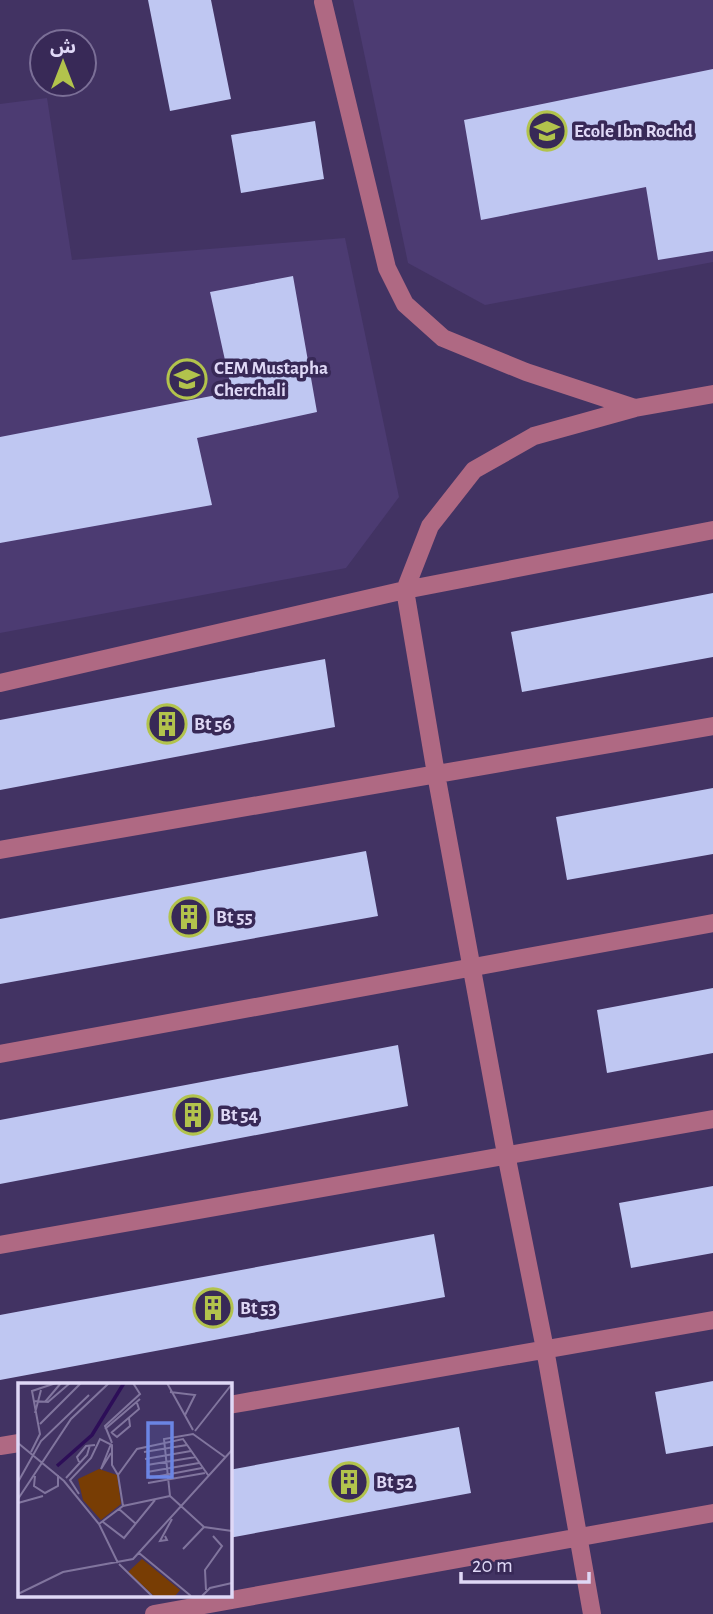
<svg xmlns="http://www.w3.org/2000/svg" width="713" height="1614" font-family="'Alegreya Sans','Noto Sans Arabic',sans-serif">
<rect width="100%" height="100%" fill="#423363"/>
<path fill="#4c3b72" d="M353,0H713V262L485,305L408,263Z
M47,98L72,260L345,238L399,497L346,568L0,633V104Z"/>
<path fill="#bfc7f2" d="M148,0H211L231,99L170,111Z
M713,69V251L658,260L646,187L481,220L464,120Z
M315,121L324,179L241,193L231,135Z
M293,276L317,412L197,438L212,505L0,543V437L232,392L210,292Z
M713,593V657L522,692L511,632Z
M325,659L335,727L0,790V720Z
M713,788V854L567,880L556,817Z
M366,851L378,916L0,984V919Z
M713,988V1053L607,1073L597,1010Z
M398,1045L408,1106L0,1184V1120Z
M713,1186V1253L631,1268L619,1203Z
M434,1234L445,1297L0,1380V1315Z
M713,1381V1446L666,1454L655,1392Z
M459,1427L471,1493L229,1538V1470Z"/>
<g fill="none" stroke-linecap="round" stroke-linejoin="round">
<path stroke="#af6983" stroke-width="18" d="M323,2L387,268L405,304L443,338L526,372L635,408
M0,683L405,590L713,530
M0,850L713,726
M0,1054L713,923
M0,1245L713,1119
M229,1405L713,1320
M0,1446L19,1443
M154,1614L713,1513
M592,1614L545,1349L506,1154L436,774L405,590L430,526L474,470L534,436L635,408L713,394"/>
</g>
<defs>
<g id="school-ring" transform="scale(2.0125)"><circle r="9.5" fill="#382957" stroke="#b2c34c" stroke-width="1.5"/><path d="M0-5L7-2L0 1L-7-2ZM-4 1L0 2.5L4 1V4Q0 6-4 4Z" fill="#b2c34c"/></g>
<g id="building-ring" transform="scale(2.0125)"><circle r="9.5" fill="#382957" stroke="#b2c34c" stroke-width="1.5"/><path d="M-4-6H4V6H1V3H-1V6H-4ZM-2.5-4.3h1.7v1.8h-1.7ZM.8-4.3h1.7v1.8H.8ZM-2.5-1h1.7V.8h-1.7ZM.8-1h1.7V.8H.8Z" fill="#b2c34c"/></g>
</defs>
<g fill-rule="evenodd">
<use href="#school-ring" x="547" y="131"/>
<use href="#school-ring" x="187" y="379"/>
<use href="#building-ring" x="167" y="724"/>
<use href="#building-ring" x="189" y="917"/>
<use href="#building-ring" x="193" y="1115"/>
<use href="#building-ring" x="213" y="1308"/>
<use href="#building-ring" x="349" y="1482"/>
</g>
<g text-anchor="middle" dominant-baseline="central" stroke-width="7" stroke-linejoin="round" paint-order="stroke">
<g font-size="19" font-weight="bold" fill="#dfd8f6" stroke="#382957" text-anchor="start">
<text x="574" y="131">Ecole Ibn Rochd</text>
<text x="214" y="368">CEM Mustapha<tspan x="214" dy="22">Cherchali</tspan></text>
<text x="194" y="724">Bt 56</text>
<text x="216" y="917">Bt 55</text>
<text x="220" y="1115">Bt 54</text>
<text x="240" y="1308">Bt 53</text>
<text x="376" y="1482">Bt 52</text>
</g>
</g>
<g transform="translate(18 1383)">
<rect width="214" height="214" fill="#423363"/>
<path d="M81,86L99,92L103,121L83,137L65,117L60,96ZM124,176L162,207L157,213H136L110,189Z" fill="#783d04"/>
<path fill="none" stroke="#2d0e58" stroke-width="3.5" d="M39,83L74,52L106,0"/>
<path fill="none" stroke="#81759e" stroke-width="2" d="M149,0L175,47M152,9L177,12L167,32M16,18L30,19L52,0M27,19L43,0M17,30L23,7M22,41L63,0M87,46L122,16M177,48L214,1M93,50L121,26L119,20M94,50L99,54L112,43L111,35M0,60L46,98L81,141L100,180M94,60L87,43L122,11L115,0M93,61L83,86L93,70M13,69L22,51L14,8L38,0M126,69L169,62M127,76L173,68M61,79L59,74L68,63L77,62M129,82L178,74M129,89L181,80M17,93L16,103L27,110L40,103V92M48,95L69,72L72,62M131,95L184,85M0,99L23,58L71,12M130,100L187,90M61,111L52,97L73,75L82,56L94,62V82L100,92M152,113L146,56L175,51L207,74M152,113L186,144L214,148M0,116L53,36L91,0M0,120L25,113M105,123L100,92L119,66L165,56L190,92M101,126L118,141M85,139L106,155L137,117M81,141L105,123L152,113M147,153L149,157L142,158L154,136M165,166L186,144M121,170L173,213M101,181L134,213M188,207L187,187L204,163L195,153M0,211L45,189L115,176L214,67M184,213L192,205L214,200"/>
<path fill="#6b85e4" fill-opacity="0.15" stroke="#6b85e4" stroke-width="3.5" d="M130,40H154V94H130Z"/>
<rect width="214" height="214" fill="none" stroke="#dfd8f6" stroke-width="3.5"/>
</g>
<g transform="translate(63 63)"><circle r="33" fill="#382957" stroke="#7b6f97" stroke-width="2"/>
<path d="M0-5L12 26L0 18L-12 26Z" fill="#b2c34c"/>
<text y="-10" font-size="19" font-weight="bold" text-anchor="middle" fill="#dfd8f6">ش</text>
</g>
<path d="M461 1572v10h128v-10" fill="none" stroke="#dfd8f6" stroke-width="3.5"/>
<text x="472" y="1572" font-size="21" fill="#dfd8f6" stroke="#382957" stroke-width="5" paint-order="stroke">20 m</text>
</svg>
